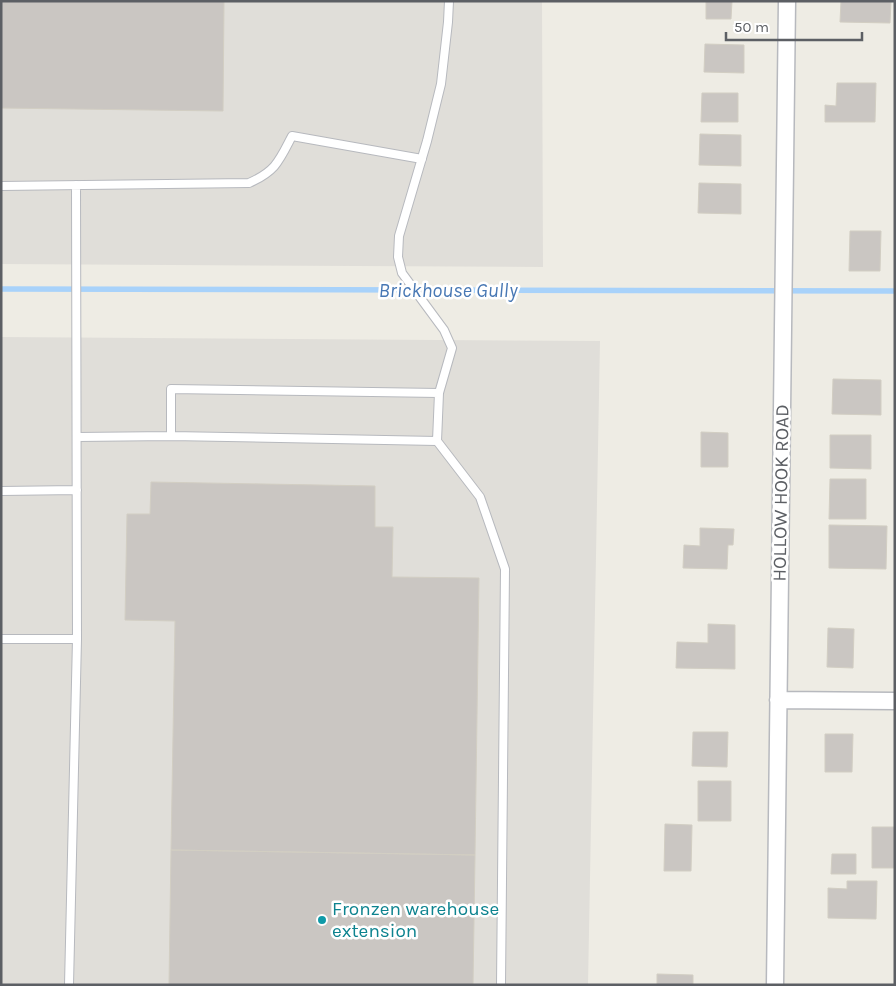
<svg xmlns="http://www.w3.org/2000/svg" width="896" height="986" font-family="Karla,sans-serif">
<rect width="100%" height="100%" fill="#eeece4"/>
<path fill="#e0ded9" d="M1,1H542L543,267L1,264Z
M1,337L600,341L588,985H1Z"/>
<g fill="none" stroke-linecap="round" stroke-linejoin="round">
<path stroke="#a8d2fa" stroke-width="5.5" d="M1,289L895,291"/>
</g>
<path fill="#cac6c2" stroke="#d2cec3" d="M1,1H224L223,111L1,108Z
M706,1H732L731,19H706Z
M841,1H891L890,23L840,22Z
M705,44L744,45V73L704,72Z
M837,83H876L875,122H825V105L836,106Z
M702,93H738V122H701Z
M700,134L741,135V166L699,165Z
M699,183L741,184V214L698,213Z
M850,231H881L880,271H849Z
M833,379L881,380V415L832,414Z
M701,432L728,433V467H701Z
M830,435H871V469L830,468Z
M830,479H866V519H829Z
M151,482L375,486V527H393L392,577L479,578L475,855L171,850L175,621L125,620L127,514H150Z
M829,525L887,526L886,569L829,568Z
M700,528L734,529L733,545H728L727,569L683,568L684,545L700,546Z
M708,624L735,625V669L676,668L677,642L708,643Z
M828,628L854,629L853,668L827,667Z
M693,732H728L727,767L692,766Z
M825,734H853L852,772H825Z
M698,781H731V821H698Z
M665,824L692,825L691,871H664Z
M872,827H895V868H872Z
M171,850L475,855L473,985H169Z
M832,854H856V874H831Z
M847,881H877L876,919L828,918V888L847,889Z
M657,974L693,975V985H657Z"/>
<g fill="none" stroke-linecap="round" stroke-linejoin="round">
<g stroke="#b7b9be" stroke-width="10">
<path id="lane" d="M1,186L249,183C276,171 279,161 292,136L422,159
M439,393L437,441L480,497L505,569L501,985
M171,436V389L439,393L452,348L444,330L402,273L398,257L399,236L427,141L441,84L448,22L449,1
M77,437L171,436L437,441
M1,491L77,490
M1,639H77
M69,985L77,639L76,185"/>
</g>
<g stroke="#b7b9be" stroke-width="19">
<path id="street" d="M778,700L895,701
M775,985L787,1"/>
</g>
<use href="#lane" stroke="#fff" stroke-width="8"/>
<use href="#street" stroke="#fff" stroke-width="16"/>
</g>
<circle fill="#0f9aa8" stroke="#fff" stroke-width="2" cx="322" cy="920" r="5"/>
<g text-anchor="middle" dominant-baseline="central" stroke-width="5" stroke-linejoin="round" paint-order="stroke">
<g font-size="19" fill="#5c5f64" stroke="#fff">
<text transform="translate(781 493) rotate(-89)">HOLLOW HOOK ROAD</text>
</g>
<g font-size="19" fill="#0d838f" stroke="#fff" text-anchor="start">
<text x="332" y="909">Fronzen warehouse<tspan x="332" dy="22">extension</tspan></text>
</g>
<g font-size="20" font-style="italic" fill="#4878b4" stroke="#fff">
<text x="448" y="290">Brickhouse Gully</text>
</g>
</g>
<rect width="896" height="986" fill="none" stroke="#5c5f64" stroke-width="5"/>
<path d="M726 32v8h136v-8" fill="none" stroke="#5c5f64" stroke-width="2.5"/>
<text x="734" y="32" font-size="15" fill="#5c5f64" stroke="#ffffff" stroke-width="4" paint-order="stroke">50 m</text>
</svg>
